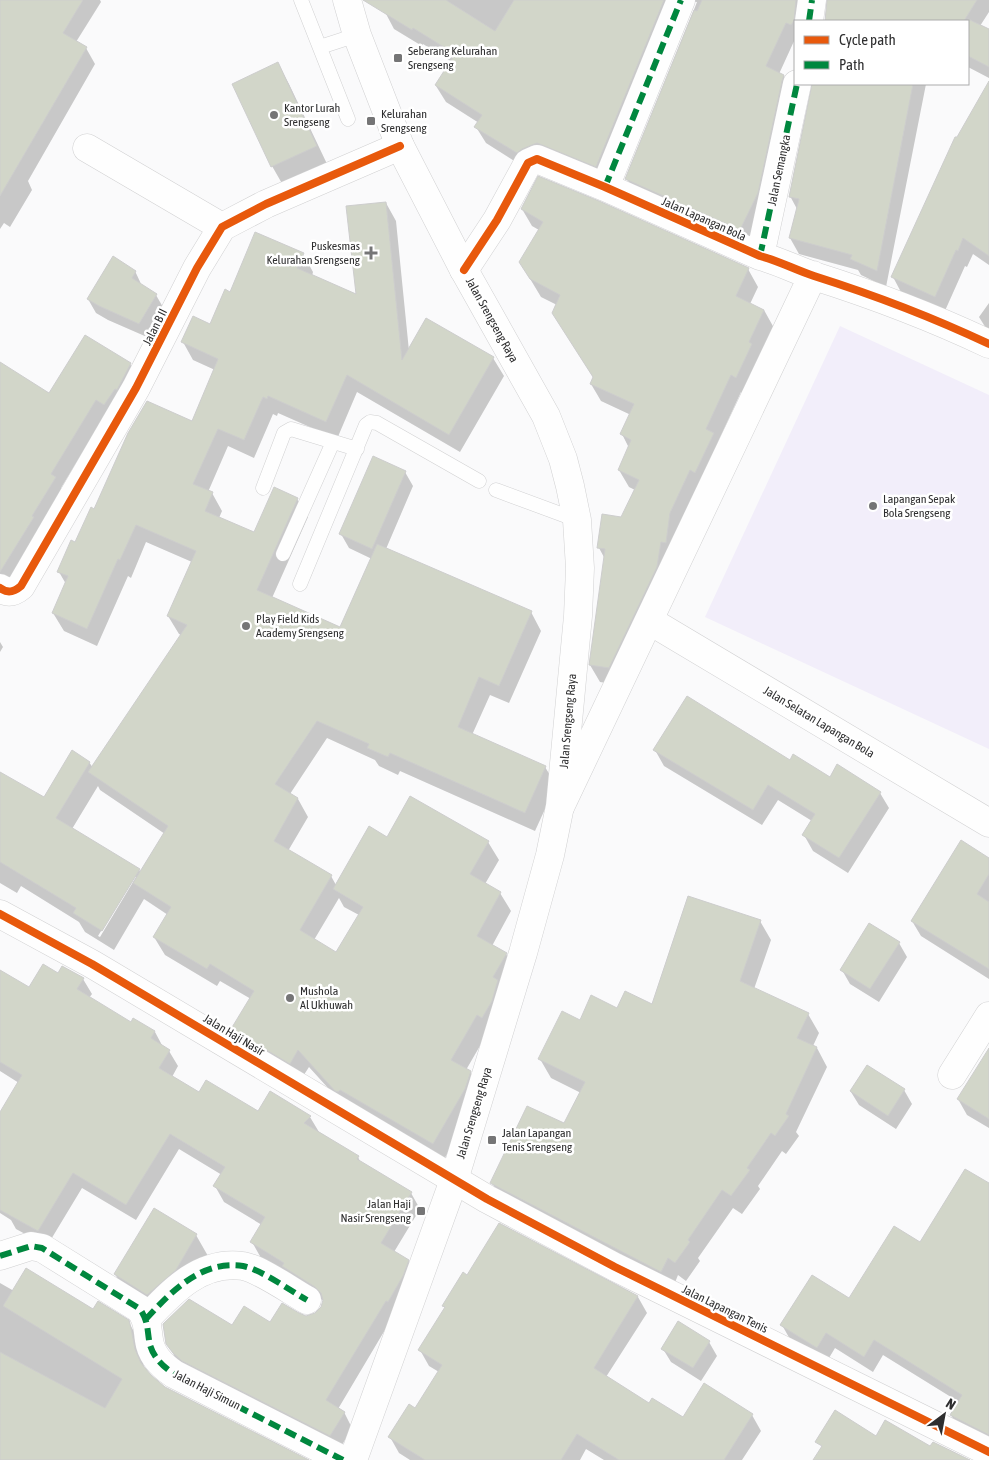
<svg xmlns="http://www.w3.org/2000/svg" width="989" height="1460" font-family="'Asap Condensed',sans-serif">
<rect width="100%" height="100%" fill="#fafafb"/>
<path fill="#f2eefa" d="M840,326L989,395V749L705,617Z"/>
<path fill="#0003" fill-rule="evenodd" d="M0,0H100L101,2L76,42L86,48L95,64L28,181L32,190L10,227L4,223L0,229Z
M392,0H821L805,21H795V39L779,74L784,76L793,93L749,246L636,195L627,179L697,2L688,1L606,182L527,169L486,143L476,127L479,123L446,102L436,86L452,62L423,44L422,46L394,29L385,12Z
M839,0H989V12L980,26L989,31V78L968,67V21H834Z
M278,64L289,84L328,166L284,187L272,166Z
M826,84H926L886,287L861,275L858,270L799,254L790,238L797,209L790,196Z
M989,84V265L973,254L967,267L965,266L944,313L902,294L893,277L957,139Z
M386,203L396,221L409,351L427,320L493,358L504,376L460,452L357,392L337,439L278,413L277,416L273,414L254,458L228,446L208,492L212,493L222,511L219,518L255,534L297,499L308,517L272,598L341,629L372,559L349,548L341,534L405,472L413,486L386,549L531,612L541,631L509,703L490,695L472,735L545,767L556,785L535,831L400,771L398,775L379,766L375,760L327,738L290,794L298,799L308,817L288,851L331,876L336,885L387,838L488,842L499,860L485,884L500,893L511,911L492,946L506,954L516,972L488,1032L466,1070L470,1072L480,1090L475,1107L443,1161L347,1109L309,1067L300,1081L243,1047L233,1029L251,999L220,981L217,986L165,955L154,937L168,915L144,899L114,950L85,932L79,922L21,886L17,893L0,883V773L44,799L89,762L93,768L181,635L179,634L168,616L192,562L146,542L131,578L128,576L97,646L64,631L53,613L66,584L59,572L95,510L193,423L215,370L193,360L183,342L210,325L230,293L303,254L313,272L312,276L357,296ZM98,786L100,790L165,834L141,873L139,870L72,829ZM134,877H136L100,937L98,936ZM339,898L344,907L359,915L337,954L314,940Z
M522,209L748,269L758,287L750,304L764,310L774,328L746,394L741,392L718,442L723,451L619,685L600,682L590,665L605,559L599,548L622,518L635,490L629,487L619,470L629,448L622,434L631,415L601,401L591,384L594,378L553,313L557,305L541,297L520,262L539,230L532,226Z
M135,271L142,286L156,295L164,309L147,337L108,320L96,313L88,299Z
M989,303V333L979,317Z
M0,363L50,394L130,364L139,380L105,415L61,488L64,494L12,589L0,583Z
M0,642L3,647L0,652Z
M655,750L790,762L830,779L880,793L889,808L848,873L813,851L804,835L812,821L778,800L762,825L664,766Z
M989,860V979L921,936L912,921Z
M760,921L771,940L754,989L808,1014L819,1033L813,1046L817,1048L827,1067L796,1132L799,1136L786,1154L782,1151L758,1186L760,1189L742,1214L733,1208L698,1258L700,1261L686,1281L678,1275L672,1290L503,1201L492,1183L565,1125L581,1093L551,1078L540,1059L581,1022L618,1009L653,1006Z
M899,943L907,957L879,1002L850,984L842,970Z
M0,971L29,989L58,975L83,979L92,994L89,998L131,1024L134,1020L155,1032L163,1047L169,1051L178,1066L172,1077L199,1094L258,1113L270,1093L310,1117L319,1132L358,1157L361,1163L411,1193L420,1209L394,1252L408,1261L417,1276L338,1409L344,1412L352,1428L339,1450L178,1363L169,1346L233,1327L270,1324L299,1315L307,1317L316,1314L321,1309L324,1301L292,1281L261,1258L252,1242L262,1225L224,1202L215,1186L222,1175L179,1149L136,1220L82,1188L47,1246L16,1229L11,1220L0,1213V1115L19,1083L0,1071Z
M989,1050V1128L967,1115L958,1099Z
M904,1090L912,1104L896,1129L859,1105L851,1092Z
M989,1185V1445L960,1431L951,1415L959,1402L883,1355L873,1372L835,1348L826,1363L791,1341L782,1325L849,1300L920,1244Z
M499,1225L638,1297L647,1313L606,1377L650,1405L683,1419L752,1415L761,1431L742,1460H604L586,1449L580,1460H410L399,1453L390,1437L416,1410L439,1372L429,1366L420,1350L446,1309L444,1306L467,1276Z
M196,1235L208,1256L159,1315L127,1295L115,1274Z
M0,1283L14,1291L93,1311L128,1321L137,1337L145,1371L166,1389L306,1460H0Z
M709,1342L717,1356L701,1381L671,1362L663,1349Z"/>
<path fill="#d2d6c9" stroke="#cdcdcd" d="M0,0H83L63,33L87,47L0,196Z
M363,0H446L495,31L514,0H664L596,167L537,143L522,149L517,153L474,127L482,115L435,85L455,54L413,28L412,30Z
M702,0H796L794,21L791,25L786,23L766,66L784,75L782,81L758,193L740,230L625,179L694,10L697,11Z
M827,0H977L964,21H825Z
M968,19L989,29V67L968,56Z
M278,62L317,146L271,167L232,84Z
M989,81V256L963,238L958,251L956,250L935,297L891,277L955,137H957Z
M812,84H913L877,271L850,259L852,255L789,238L799,199L789,197Z
M538,176L599,201L749,268L736,296L764,310L749,342L752,344L736,378L731,375L706,429L714,433L695,473L690,470L670,513L666,543L661,542L657,567L609,668L589,665L605,549L597,548L602,514L621,517L639,480L618,470L631,440L620,434L634,404L590,384L593,377L552,313L560,295L530,279L519,262L543,222L521,209Z
M386,202L402,360L426,318L494,357L449,435L347,375L326,422L268,396L267,399L263,397L244,440L218,429L193,484L213,492L205,511L254,532L274,487L298,498L257,590L340,627L377,544L532,611L499,686L479,677L458,727L546,766L525,813L390,753L388,757L367,748L369,744L317,721L275,784L298,798L274,841L332,875L300,930L336,952L363,907L333,889L369,826L387,837L410,796L489,841L470,874L501,892L477,936L507,953L493,977L498,980L492,1001L482,1018L477,1015L451,1060L471,1071L465,1089L433,1144L340,1090L338,1092L335,1091L298,1050L290,1064L231,1029L254,991L210,964L207,969L153,937L171,907L133,883L168,826L88,772L187,625L167,616L196,551L136,525L120,560L118,559L87,629L52,613L68,576L57,572L71,540L75,542L91,507L94,509L128,433L147,401L192,421L218,359L181,342L193,316L210,324L225,289L230,292L255,232L304,253L297,268L356,294L346,206Z
M113,256L136,271L132,278L157,294L139,324L99,306L87,299Z
M85,335L131,363L117,390L115,389L104,405L96,400L51,474L56,477L32,516L34,517L0,572V362L49,393Z
M373,456L406,471L372,549L339,534Z
M687,696L790,760L793,754L830,777L837,764L881,792L839,858L802,835L815,814L768,785L753,810L653,750Z
M72,750L90,762L56,818L140,869L102,931L73,913L76,908L0,862V772L44,797Z
M961,840L989,858V874L977,894L989,902V969L911,921Z
M688,896L761,920L740,981L809,1013L797,1038L817,1047L786,1114L789,1116L775,1136L771,1133L747,1168L750,1170L731,1196L722,1190L688,1240L690,1242L675,1263L668,1258L661,1272L490,1183L527,1106L564,1123L585,1082L538,1059L562,1011L580,1020L591,995L617,1008L625,991L652,1004Z
M869,923L900,942L870,989L840,970Z
M43,964L58,973L62,966L84,978L77,989L131,1022L133,1018L155,1031L151,1038L170,1050L159,1068L199,1092L206,1080L258,1111L270,1091L311,1116L304,1123L359,1156L357,1159L412,1192L381,1243L409,1260L403,1276L388,1302L386,1301L326,1400L345,1412L330,1436L182,1361L173,1353L166,1344L163,1324L189,1299L232,1325L244,1306L270,1322L282,1303L299,1313L306,1316L315,1313L321,1307L323,1300L321,1293L315,1287L282,1266L284,1263L250,1242L265,1217L213,1186L225,1167L170,1134L126,1205L73,1173L38,1231L0,1210V1112L22,1075L0,1062V970L29,987Z
M989,1048V1119L957,1099Z
M867,1065L905,1089L888,1116L850,1091Z
M965,1169L989,1183V1435L950,1415L962,1395L874,1340L864,1357L826,1333L817,1348L780,1325L812,1275L849,1298L894,1226L920,1242Z
M154,1208L197,1234L176,1270L147,1295L114,1274Z
M499,1223L638,1296L594,1368L649,1403L652,1398L683,1417L704,1383L753,1414L724,1460H619L577,1434L561,1460H425L388,1437L409,1404L415,1408L442,1365L418,1350L445,1307L442,1306L463,1272L467,1275Z
M26,1268L93,1309L98,1301L129,1320L131,1328L135,1349L141,1363L151,1375L165,1387L309,1460H0V1352L105,1408L122,1379L3,1306Z
M678,1321L710,1341L693,1368L661,1349Z
M835,1410L876,1436L885,1420L930,1446L933,1442L970,1460H813L822,1446L815,1442Z"/>
<g fill="none" stroke-linecap="round" stroke-linejoin="round">
<g stroke="#d1d1d2" stroke-width="15">
<path id="service" d="M301,0L348,119
M320,47L357,35
M263,488L281,441L284,433L291,429L357,449
M496,490L577,520
M283,554L333,442
M300,584L366,425L370,422L377,423L479,481"/>
</g>
<g stroke="#d1d1d2" stroke-width="29">
<path id="minor" d="M809,21L812,0
M87,148L222,227
M605,187L681,0
M760,256L797,84
M464,270L497,220L528,163L537,159L605,187L760,256C779,261 796,270 814,276C874,295 932,317 989,344
M0,588C8,594 14,592 21,586L136,388L197,268L222,227L266,204L400,146
M650,621L989,823
M561,805L813,275
M0,914L92,964L487,1199L615,1267L989,1452
M952,1075L989,1016
M0,1256L31,1246L42,1248L140,1309C148,1321 147,1327 149,1340C151,1355 162,1366 174,1374L343,1460
M146,1319C172,1291 201,1260 243,1266C260,1269 291,1291 307,1300"/>
</g>
<g stroke="#d1d1d2" stroke-width="29">
<path id="secondary" d="M347,0L357,35L400,146L464,270L546,416L563,459L570,486L577,520L580,568L578,616L560,806L550,855L523,953L454,1180L353,1460"/>
</g>
<use href="#service" stroke="#fefefe" stroke-width="14"/>
<use href="#minor" stroke="#fefefe" stroke-width="28"/>
<use href="#secondary" stroke="#fefefe" stroke-width="28"/>
<path stroke="#00873e" stroke-width="6" stroke-dasharray="12 6" stroke-linecap="butt" d="M809,21L812,0
M605,187L681,0
M760,256L797,84
M0,1256L31,1246L42,1248L140,1309C148,1321 147,1327 149,1340C151,1355 162,1366 174,1374L343,1460
M146,1319C172,1291 201,1260 243,1266C260,1269 291,1291 307,1300"/>
<g stroke="#fff" stroke-width="11">
<path id="cycleway" d="M464,270L497,220L528,163L537,159L605,187L760,256C779,261 796,270 814,276C874,295 932,317 989,344
M0,588C8,594 14,592 21,586L136,388L197,268L222,227L266,204L400,146
M0,914L92,964L487,1199L615,1267L989,1452"/>
</g>
<use href="#cycleway" stroke="#e8590c" stroke-width="8"/>
</g>
<g fill="#757576" stroke="#fff" stroke-width="2">
<rect x="393" y="53" width="10" height="10" rx="2.5"/>
<circle cx="274" cy="115" r="5"/>
<rect x="366" y="116" width="10" height="10" rx="2.5"/>
<path d="M368.5 245.5h5v5h5v5h-5v5h-5v-5h-5v-5h5z"/>
<circle cx="873" cy="506" r="5"/>
<circle cx="246" cy="626" r="5"/>
<circle cx="290" cy="998" r="5"/>
<rect x="487" y="1135" width="10" height="10" rx="2.5"/>
<rect x="416" y="1206" width="10" height="10" rx="2.5"/>
</g>
<g text-anchor="middle" dominant-baseline="central" stroke-width="5" stroke-linejoin="round" paint-order="stroke">
<g font-size="12" fill="#2e2e2f" stroke="#fff" text-anchor="start">
<text x="408" y="51">Seberang Kelurahan<tspan x="408" dy="14">Srengseng</tspan></text>
<text x="284" y="108">Kantor Lurah<tspan x="284" dy="14">Srengseng</tspan></text>
<text x="381" y="114">Kelurahan<tspan x="381" dy="14">Srengseng</tspan></text>
<text x="360" y="246" text-anchor="end">Puskesmas<tspan x="360" dy="14">Kelurahan Srengseng</tspan></text>
<text x="883" y="499">Lapangan Sepak<tspan x="883" dy="14">Bola Srengseng</tspan></text>
<text x="256" y="619">Play Field Kids<tspan x="256" dy="14">Academy Srengseng</tspan></text>
<text x="300" y="991">Mushola<tspan x="300" dy="14">Al Ukhuwah</tspan></text>
<text x="502" y="1133">Jalan Lapangan<tspan x="502" dy="14">Tenis Srengseng</tspan></text>
<text x="411" y="1204" text-anchor="end">Jalan Haji<tspan x="411" dy="14">Nasir Srengseng</tspan></text>
</g>
<g font-size="12" fill="#2e2e2f" stroke="#fff">
<text transform="translate(779 170) rotate(-78)">Jalan Semangka</text>
<text transform="translate(704 219) rotate(24)">Jalan Lapangan Bola</text>
<text transform="translate(492 320) rotate(61)">Jalan Srengseng Raya</text>
<text transform="translate(155 327) rotate(-63)">Jalan B II</text>
<text transform="translate(568 721) rotate(-85)">Jalan Srengseng Raya</text>
<text transform="translate(819 722) rotate(31)">Jalan Selatan Lapangan Bola</text>
<text transform="translate(234 1035) rotate(31)">Jalan Haji Nasir</text>
<text transform="translate(474 1113) rotate(-73)">Jalan Srengseng Raya</text>
<text transform="translate(725 1309) rotate(26)">Jalan Lapangan Tenis</text>
<text transform="translate(207 1390) rotate(27)">Jalan Haji Simun</text>
</g>
</g>
<rect x="794" y="20" width="175" height="65" fill="#ffffff" stroke="#ababac"/>
<rect x="804" y="36" width="25" height="8" fill="#e8590c" stroke="#ababac"/>
<text x="839" y="45" font-size="15" fill="#2e2e2f">Cycle path</text>
<rect x="804" y="61" width="25" height="8" fill="#00873e" stroke="#ababac"/>
<text x="839" y="70" font-size="15" fill="#2e2e2f">Path</text>
<g transform="translate(944 1415) rotate(32)" stroke="#ffffff" stroke-width="4" paint-order="stroke">
<path d="M0-4L9 19L0 12L-9 19Z" fill="#2e2e2f"/>
<text y="-8" font-size="14" font-weight="bold" text-anchor="middle" fill="#2e2e2f">N</text>
</g>
</svg>
